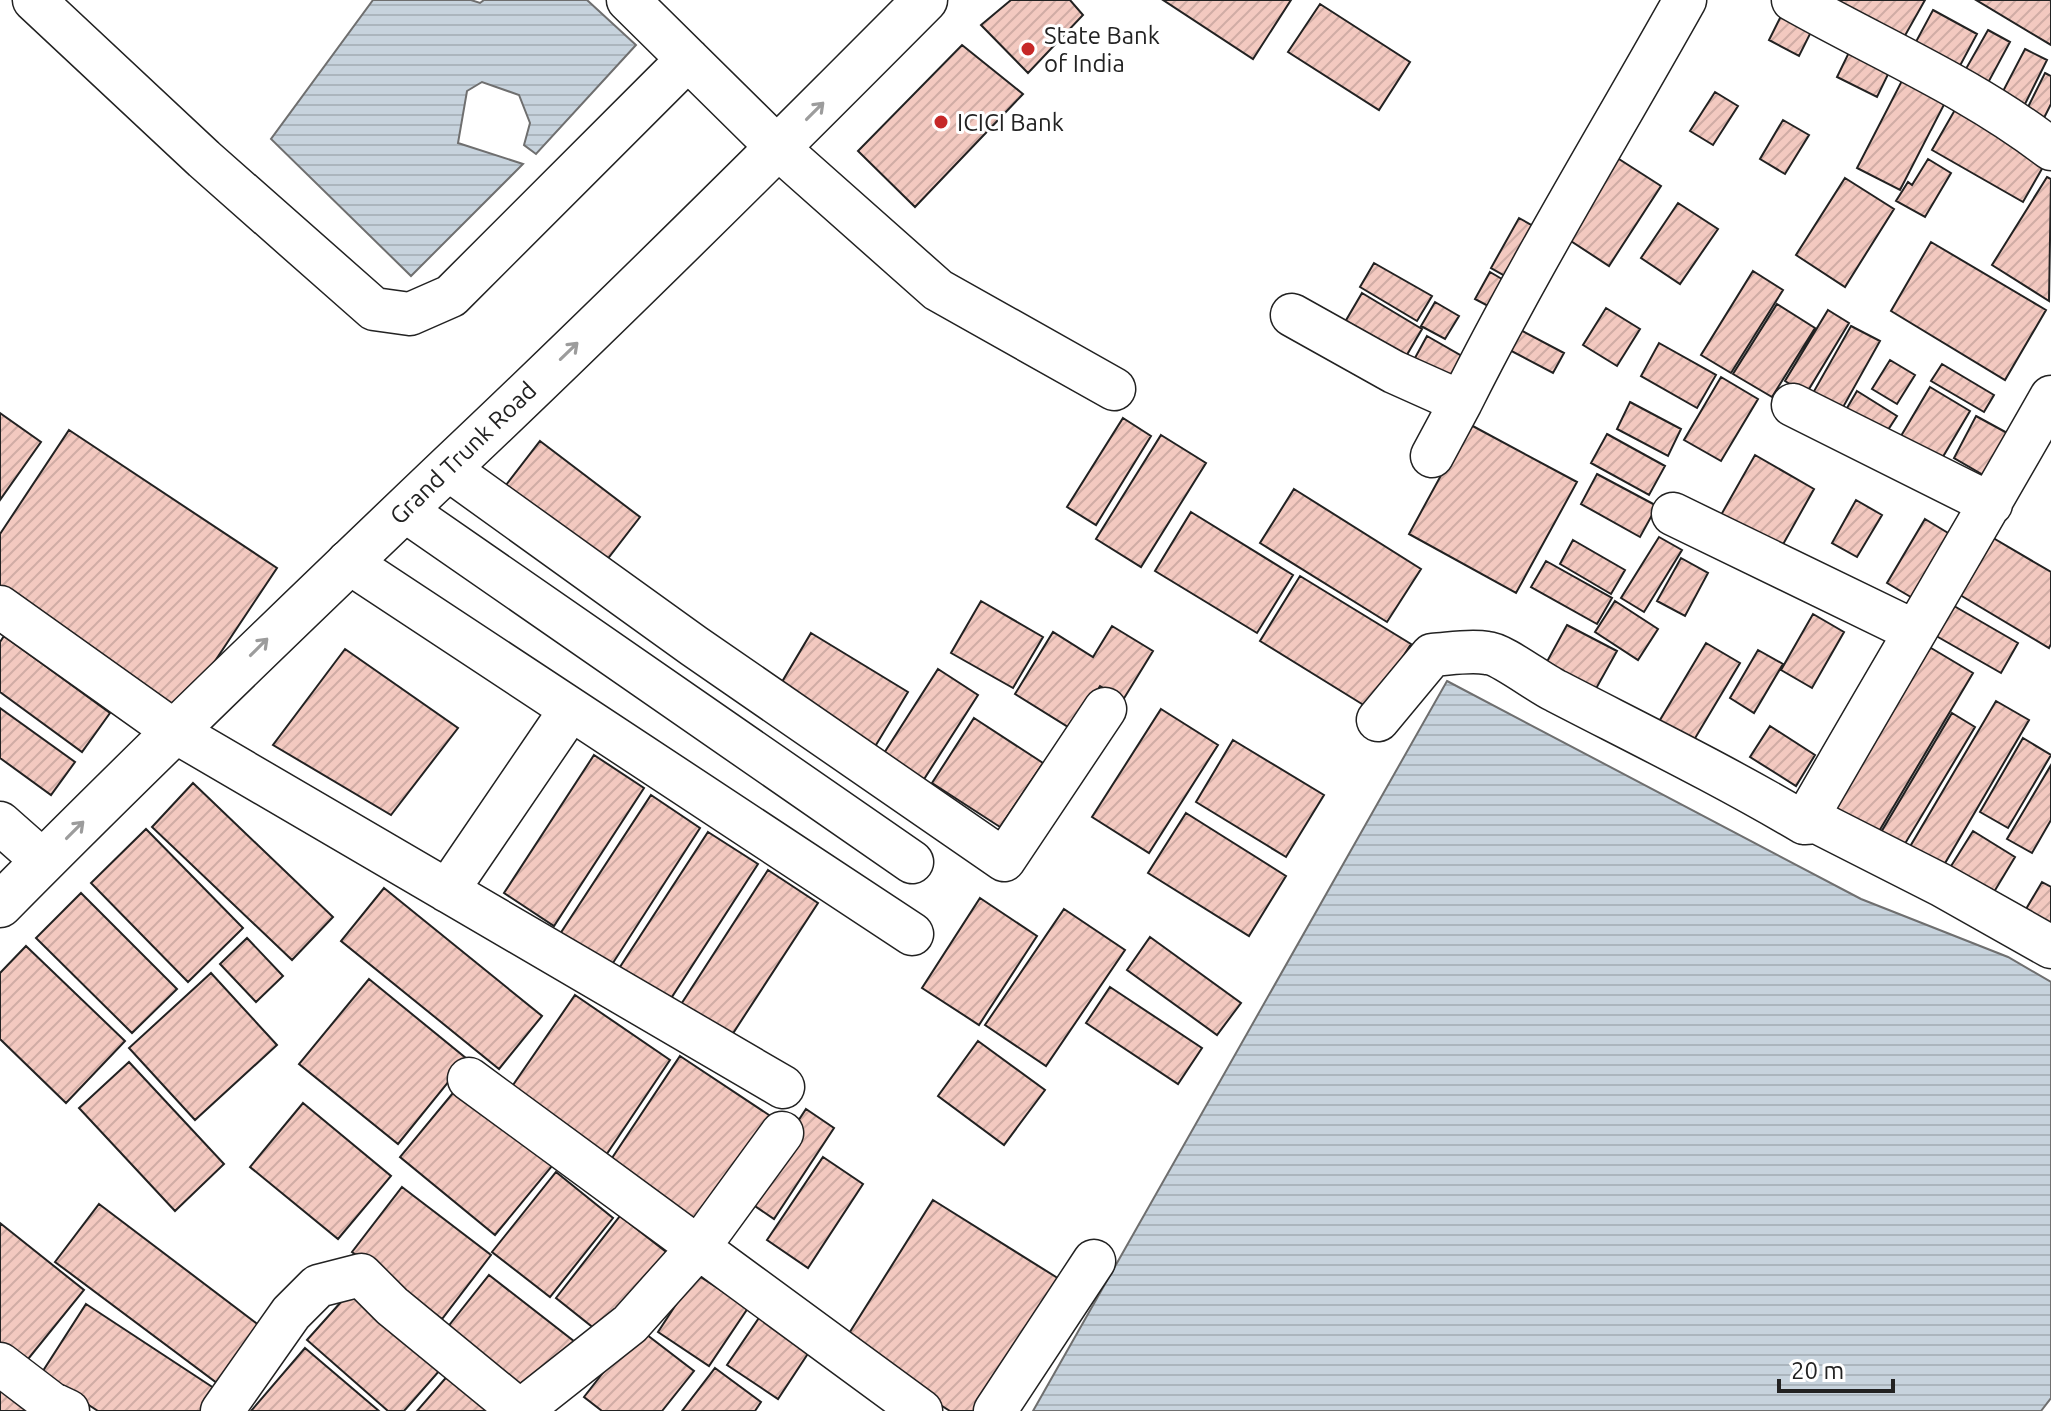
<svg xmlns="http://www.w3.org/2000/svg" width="2051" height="1411" font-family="Ubuntu,sans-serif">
<defs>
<pattern id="water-rules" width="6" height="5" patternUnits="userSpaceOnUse" patternTransform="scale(2)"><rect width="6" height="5" fill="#c7d3dd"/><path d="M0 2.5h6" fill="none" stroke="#abb5bd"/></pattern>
<pattern id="building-hatch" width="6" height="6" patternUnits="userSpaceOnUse" patternTransform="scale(2)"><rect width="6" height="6" fill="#f3c9c0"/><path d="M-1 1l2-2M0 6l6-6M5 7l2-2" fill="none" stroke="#d0aca5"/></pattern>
</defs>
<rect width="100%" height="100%" fill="#fff"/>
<path fill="url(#water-rules)" stroke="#6f6f6f" stroke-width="2" d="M373,0H471L480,3L484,0H587L636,45L536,154L524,145L530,123L519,95L482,82L467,91L458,143L523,164L411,276L271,139Z
M1447,681L1861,899L2008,957L2051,982V1398L2041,1411H1033Z"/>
<path fill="url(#building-hatch)" stroke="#222" stroke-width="2" d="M1011,0H1070L1083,15L1028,73L981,25Z
M1163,0H1291L1253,59Z
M1812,0H1925L1898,48Z
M1976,0H2051V45Z
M1320,4L1410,62L1379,110L1288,52Z
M1787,4L1817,20L1799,56L1769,40Z
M1933,10L1977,34L1955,75L1911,51Z
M1988,30L2010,42L1982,94L1959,81Z
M1856,38L1896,58L1877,97L1837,77Z
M962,45L1023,94L915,207L858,151Z
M2025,49L2047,60L2023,108L2000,97Z
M1907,71L1950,93L1900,190L1857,168Z
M2045,73L2051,76V104L2042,122L2025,113Z
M1715,92L1738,106L1713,145L1690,131Z
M1960,101L2051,153L2023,202L1932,150Z
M1783,120L1809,135L1785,174L1760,159Z
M1608,152L1661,186L1609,266L1557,232Z
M1928,159L1951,173L1925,217L1896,201L1908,182L1912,185Z
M2047,177L2051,179L2049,301L1992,265Z
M1845,178L1894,209L1845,287L1796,255Z
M1678,203L1718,229L1680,284L1641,258Z
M1519,218L1549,235L1521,285L1491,268Z
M1931,242L2046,310L2005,380L1891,311Z
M1374,263L1432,296L1417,321L1360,287Z
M1753,271L1783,290L1731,373L1701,355Z
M1490,272L1519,289L1505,315L1475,299Z
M1362,293L1422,329L1405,358L1345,322Z
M1435,302L1459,316L1445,339L1421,326Z
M1777,304L1815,328L1772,397L1733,374Z
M1606,308L1640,329L1617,366L1583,345Z
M1828,310L1849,323L1806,394L1785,381Z
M1511,325L1564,353L1553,373L1500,345Z
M1851,326L1880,341L1842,409L1813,393Z
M1427,336L1467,359L1450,390L1410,367Z
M1659,343L1716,375L1697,408L1641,376Z
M1890,360L1915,375L1897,404L1872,389Z
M1942,364L1994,395L1984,412L1931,381Z
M1721,377L1758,399L1721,461L1684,440Z
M1930,387L1970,411L1941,460L1901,436Z
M1857,391L1897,416L1879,444L1840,420Z
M1630,402L1681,429L1668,456L1617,429Z
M0,413L41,442L0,500Z
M1976,416L2009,434L1985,476L1954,458Z
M1123,418L1151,436L1096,525L1067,507Z
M1469,424L1577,482L1516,593L1409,534Z
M69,430L277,568L175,721L0,604V534Z
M1607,434L1665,466L1649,495L1591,463Z
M1161,435L1206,463L1141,567L1096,539Z
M540,441L640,517L606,561L506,485Z
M1755,455L1814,489L1781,548L1721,515Z
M1597,474L1657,506L1640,537L1581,504Z
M1294,489L1421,569L1387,622L1260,543Z
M1856,500L1882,515L1857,557L1832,543Z
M1191,512L1293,575L1257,633L1155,571Z
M1925,519L1963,542L1926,606L1887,583Z
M1983,532L2051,572V644L2049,648L1950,589Z
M1659,537L1682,550L1644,612L1621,598Z
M1573,540L1625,570L1611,594L1560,564Z
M1681,558L1708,573L1685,616L1657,601Z
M1546,561L1612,598L1597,624L1531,587Z
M1300,576L1411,644L1370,709L1260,641Z
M1942,599L2018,643L2001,673L1924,629Z
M981,601L1043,637L1013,688L951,653Z
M1615,601L1658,629L1638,660L1595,632Z
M1813,614L1844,632L1812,688L1781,670Z
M1567,625L1617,651L1593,694L1544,667Z
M1112,626L1153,651L1123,700L1100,686L1073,730L1015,694L1053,632L1093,657Z
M811,633L908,692L873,750L776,692Z
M4,636L110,713L82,752L0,692V642Z
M1921,642L1973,673L1875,838L1822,807Z
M1706,643L1740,663L1691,745L1657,725Z
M345,649L458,728L391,815L273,745Z
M1758,650L1783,664L1754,713L1730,698Z
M938,669L978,695L919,787L879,761Z
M1996,701L2029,720L1941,870L1908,850Z
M0,708L75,762L51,795L0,758Z
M1161,709L1218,745L1149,853L1092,817Z
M1952,713L1975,727L1903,847L1880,834Z
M974,718L1043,763L1000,827L932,783Z
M1770,726L1815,755L1796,786L1750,757Z
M2023,738L2051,755L2008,828L1980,812Z
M1233,740L1324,795L1286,857L1196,802Z
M594,755L644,788L554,926L504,893Z
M2051,765V820L2032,853L2007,839Z
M193,783L333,917L292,960L152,827Z
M651,795L700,828L611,966L560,934Z
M1186,813L1286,876L1249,936L1148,873Z
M146,829L243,928L188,982L91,883Z
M1973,831L2015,857L1991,897L1948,871Z
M708,832L758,864L668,1003L618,970Z
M768,870L818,903L728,1041L678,1009Z
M2042,882L2051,887V940L2019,921Z
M384,888L542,1016L499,1069L341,941Z
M81,893L177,989L132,1033L36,938Z
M980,898L1037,936L979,1025L922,988Z
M1064,909L1125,950L1046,1066L985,1025Z
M1150,937L1241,1003L1217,1035L1127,970Z
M247,938L283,976L256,1002L220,964Z
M26,946L125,1041L66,1103L0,1039V973Z
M211,973L277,1045L195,1120L129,1048Z
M369,979L467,1059L398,1144L299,1064Z
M1110,987L1202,1048L1178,1084L1086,1023Z
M575,995L670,1060L598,1167L502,1101Z
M978,1041L1045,1090L1004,1145L938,1096Z
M680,1056L778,1121L702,1235L604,1170Z
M129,1062L224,1164L175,1211L79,1108Z
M462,1082L557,1160L495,1235L400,1157Z
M303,1103L391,1176L338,1239L250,1167Z
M806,1109L834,1128L774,1219L746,1200Z
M823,1157L863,1184L808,1268L767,1240Z
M556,1172L613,1218L550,1297L492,1252Z
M402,1187L491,1255L442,1319L352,1252Z
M933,1200L1064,1282L983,1411H950L843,1343Z
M99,1204L268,1332L225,1389L55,1262Z
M620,1216L670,1255L605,1337L556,1298Z
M0,1223L84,1290L20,1369L0,1353Z
M696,1274L748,1308L709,1366L658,1332Z
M489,1275L575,1342L526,1406L439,1338Z
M358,1283L447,1362L404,1411H388L307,1340Z
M86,1304L226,1396L216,1411H98L41,1374Z
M763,1312L813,1346L778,1399L727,1365Z
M638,1328L694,1371L662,1411H602L584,1397Z
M305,1348L379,1411H251Z
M457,1365L508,1411H417Z
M715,1368L761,1402L755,1411H682Z
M0,1384L38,1411H0Z"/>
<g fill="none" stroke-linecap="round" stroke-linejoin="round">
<g stroke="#222" stroke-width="45">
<path id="minor" d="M34,0L204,159L374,309L410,314L451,296L688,59
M628,0L778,148L938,290L1114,389
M1793,0C1880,49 1972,88 2051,149
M1292,315L1394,372L1461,402C1530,264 1610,134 1685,0
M1793,405L1991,504
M1432,456L1461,402
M448,469L694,646L1004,860L1105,709
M404,510L912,862
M1673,514L1914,631
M348,562L912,934
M0,607L174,731L783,1087
M1378,720L1432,655C1449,654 1469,650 1487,653C1502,654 1539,683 1556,691C1639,734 1723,775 1804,823L1817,822L1941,885L2051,947
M0,823L43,861
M1804,823C1886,680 1970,540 2051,397
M447,891L571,709
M469,1079L921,1411
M0,1364L51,1403L68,1411
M222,1411L291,1313L318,1286L361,1275L392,1306L520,1411L630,1324L698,1248L782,1133
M995,1411L1094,1261"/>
</g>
<g stroke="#222" stroke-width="47">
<path id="major" d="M0,905C146,757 296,613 447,469C609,316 768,158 925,0"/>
</g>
<use href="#minor" stroke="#fff" stroke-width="42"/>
<use href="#major" stroke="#fff" stroke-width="44"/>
</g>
<defs><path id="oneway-shaft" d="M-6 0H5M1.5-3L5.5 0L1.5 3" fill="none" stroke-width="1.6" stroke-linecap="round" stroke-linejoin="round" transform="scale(2)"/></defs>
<g stroke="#9c9c9c">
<use href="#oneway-shaft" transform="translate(815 111) rotate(-45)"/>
<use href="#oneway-shaft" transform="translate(569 351) rotate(-44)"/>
<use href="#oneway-shaft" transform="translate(259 647) rotate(-45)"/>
<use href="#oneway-shaft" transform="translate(75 830) rotate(-45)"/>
</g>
<g fill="#c62828" stroke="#fff" stroke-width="3">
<circle cx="1028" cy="49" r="8"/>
<circle cx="941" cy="122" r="8"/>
</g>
<g text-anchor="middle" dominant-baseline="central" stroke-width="6" stroke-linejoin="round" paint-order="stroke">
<g font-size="24" fill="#222" stroke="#fff" text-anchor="start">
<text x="1044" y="35">State Bank<tspan x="1044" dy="28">of India</tspan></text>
<text x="957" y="122">ICICI Bank</text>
</g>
<g font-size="24" fill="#222" stroke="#fff">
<text transform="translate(463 453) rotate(-44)">Grand Trunk Road</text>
</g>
</g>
<path d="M1779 1379v12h114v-12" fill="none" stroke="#222222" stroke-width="4"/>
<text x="1791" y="1379" font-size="24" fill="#222222" stroke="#ffffff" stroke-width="6" paint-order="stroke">20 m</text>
</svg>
